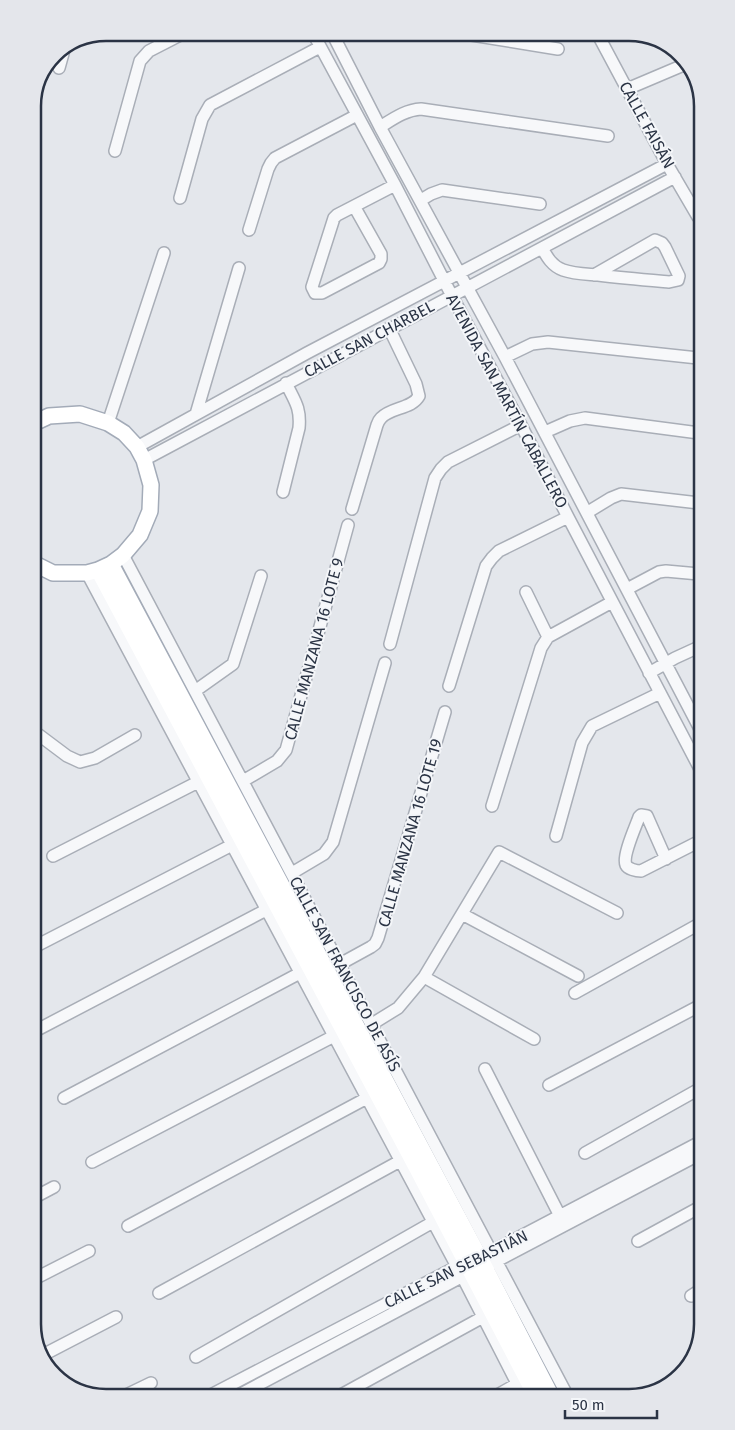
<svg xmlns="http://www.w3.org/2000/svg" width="735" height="1430" font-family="'Fira Sans',sans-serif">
<rect width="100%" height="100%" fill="#e4e7ec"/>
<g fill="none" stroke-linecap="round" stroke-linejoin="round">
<g stroke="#a9aeb7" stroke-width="14">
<path id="minor" d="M313,33L395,185L452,296L521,425L568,517L700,769
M332,33L380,127L505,357L700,729
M459,33L558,49
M597,33L667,164L698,217
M59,68L64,50
M627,89L686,64
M380,127C393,119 405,110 421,109L608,136
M115,151L140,61L149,51L184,33
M180,198L202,119L210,105L320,47
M421,200L431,194L442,190L540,204
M354,206L381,254V259L379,263L322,293H315L312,287L334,218L337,215L395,185
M249,230L268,169L271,163L275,158L357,115
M542,248C547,257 552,266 563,270C574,274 587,274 598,275C622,278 646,280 669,282L678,280L679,276L665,247L662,243L655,240L594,275
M505,357L532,344L548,342L698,358
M196,414L239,268
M108,423L164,253
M545,432L570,421L585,418L699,433
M137,447L307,353L667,164
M144,460L675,177
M283,492L299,428C301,407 294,400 286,383
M352,509L377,425C378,422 379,420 381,418C391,407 412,409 419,396L416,384L389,328
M588,512L611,498L621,494L699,503
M123,555L566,1393
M87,573L462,1276L522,1393
M627,589L659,572L666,571L699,574
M526,592L548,637
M390,644L435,478L441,469L448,462L521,425
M649,673L675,658L699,647
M449,686L486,566L492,558L499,551L568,517
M195,691L233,664L261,576
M35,732L67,756L80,762L95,758L135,735
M243,781L277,761L286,750L348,525
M492,806L541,648L548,637L612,602
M556,836L582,743L592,726L660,693
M53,856L198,782
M666,859L647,816L641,815L639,817C636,826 622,856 626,865C628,869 636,871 641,871L700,841
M292,873L324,854L333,842L385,663
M462,914L578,976
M36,946L232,845
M340,964L371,947L375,944L378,938L445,712
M424,977L534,1039
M575,993L701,923
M372,1024L398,1008L424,977L499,852L617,913
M37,1030L266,910
M485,1069L560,1216
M549,1085L701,1005
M64,1098L300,973
M585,1153L701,1088
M92,1162L334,1036
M37,1196L54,1187
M128,1226L367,1098
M638,1241L702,1206
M487,1254L702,1141
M491,1264L702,1153
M38,1277L89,1251
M159,1293L400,1161
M691,1296L702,1289
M41,1356L116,1317
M196,1357L433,1222
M499,1394L517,1384
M341,1395L483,1317
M209,1396L462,1264
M237,1396L467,1274
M122,1397L151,1383"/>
</g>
<g stroke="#a3abb8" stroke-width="18">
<path id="major" d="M34,423L49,416L80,414L108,423L124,433L137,447L144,460L151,485L150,511L140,535L123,555L111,564L98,570L87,573H53L35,564
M111,564L485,1267L550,1393
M98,570L417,1169L534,1393"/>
</g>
<use href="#minor" stroke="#f7f8fa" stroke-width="11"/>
<use href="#major" stroke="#fff" stroke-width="15"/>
</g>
<g text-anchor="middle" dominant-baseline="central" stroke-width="4" stroke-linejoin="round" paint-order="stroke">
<g font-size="16" fill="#2b3445" stroke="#f4f6f9">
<text transform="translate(647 125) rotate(61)">CALLE FAISÁN</text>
<text transform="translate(369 339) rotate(-28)">CALLE SAN CHARBEL</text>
<text transform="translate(507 401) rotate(62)">AVENIDA SAN MARTÍN CABALLERO</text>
<text transform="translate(314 649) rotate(-75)">CALLE MANZANA 16 LOTE 9</text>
<text transform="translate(410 833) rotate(-74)">CALLE MANZANA 16 LOTE 19</text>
<text transform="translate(345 974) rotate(62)">CALLE SAN FRANCISCO DE ASÍS</text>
<text transform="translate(456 1269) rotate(-26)">CALLE SAN SEBASTIÁN</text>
</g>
</g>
<path d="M0 0H735V1430H0ZM106 41H629A65 65 0 0 1 694 106V1324A65 65 0 0 1 629 1389H106A65 65 0 0 1 41 1324V106A65 65 0 0 1 106 41Z" fill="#e4e6eb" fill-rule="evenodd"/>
<path fill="none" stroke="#2b3445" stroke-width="2.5" d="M106 41H629A65 65 0 0 1 694 106V1324A65 65 0 0 1 629 1389H106A65 65 0 0 1 41 1324V106A65 65 0 0 1 106 41Z"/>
<path d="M565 1410v8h92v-8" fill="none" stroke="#2b3445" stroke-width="2.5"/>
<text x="572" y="1410" font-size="15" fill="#2b3445" stroke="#f4f6f9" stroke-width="4" paint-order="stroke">50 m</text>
</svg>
